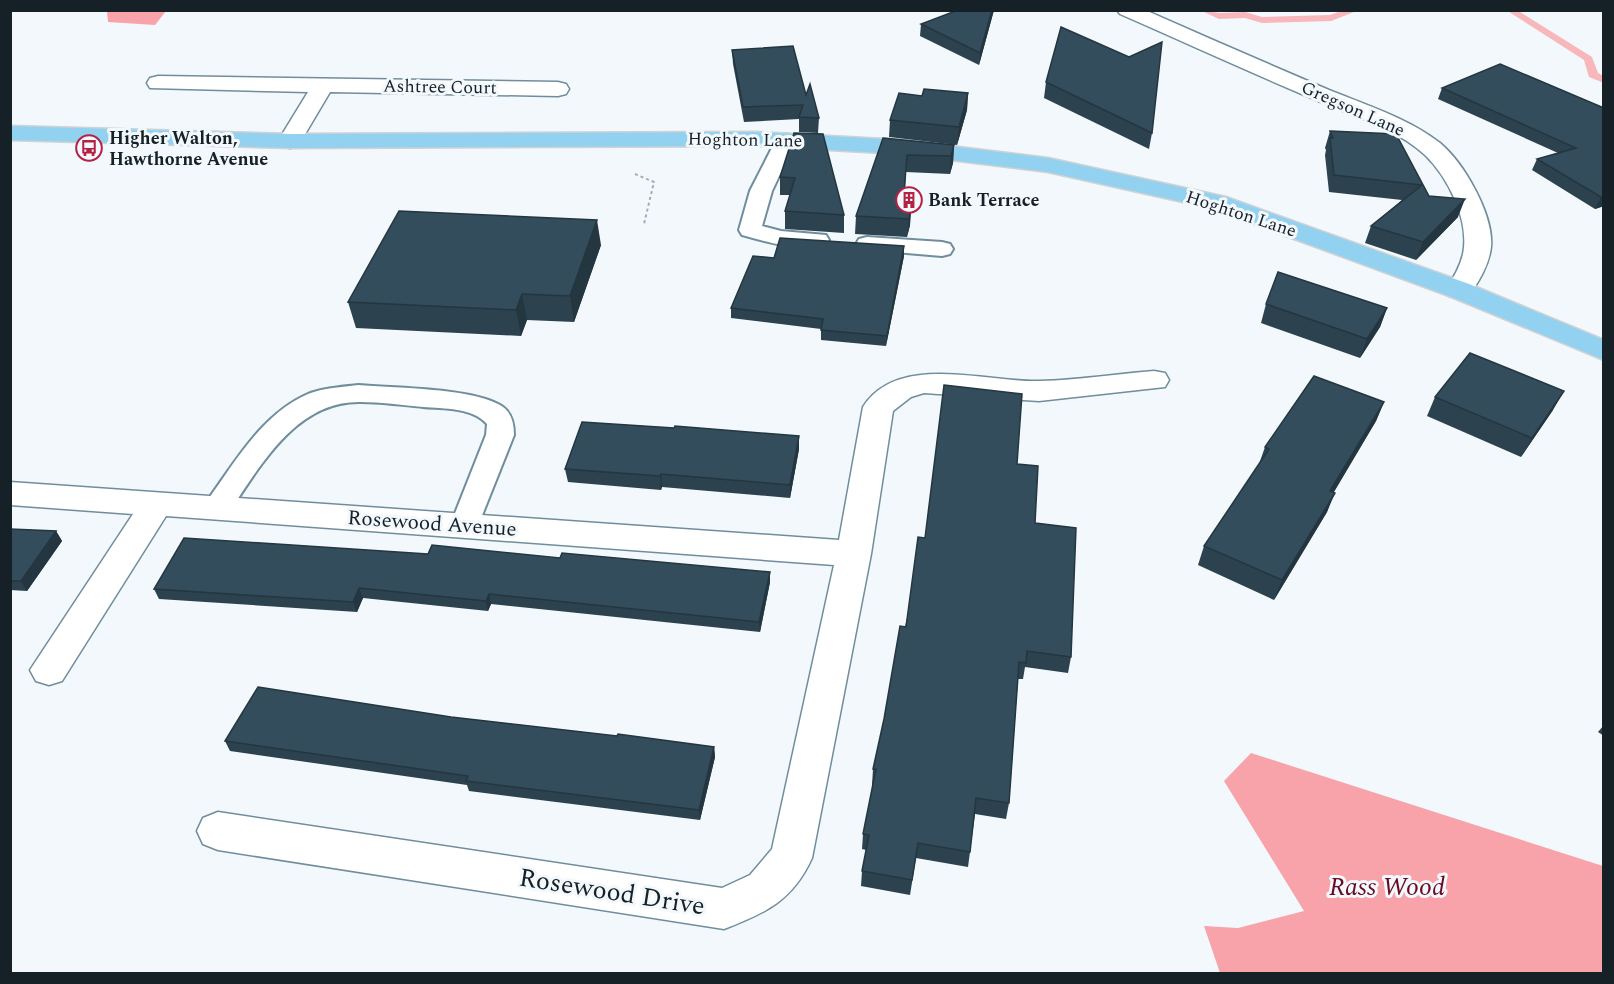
<svg xmlns="http://www.w3.org/2000/svg" width="1614" height="984" font-family="Spectral,serif">
<rect width="100%" height="100%" fill="#f2f8fc"/>
<path fill="#f8a3a9" d="M107,11V10L166,11L155,25L108,22Z
M1251,753L1603,866V973H1220L1204,926L1238,928L1304,911L1224,781Z"/>
<g fill="none" stroke-linecap="round" stroke-linejoin="round">
<path fill="#f8b7bb" fill-rule="evenodd" d="M1200,10L1220,13L1245,12L1262,17L1330,15L1344,10H1359L1331,21L1262,23L1245,18L1219,19Z
M1506,10H1517L1592,57L1598,73L1604,76V83L1589,77L1584,60Z"/>
<g stroke="#708d9d" stroke-width="4">
<path id="service" d="M786,134L793,136L796,140L772,191L762,226L781,231L826,235L829,240L826,245C799,252 768,242 742,235L739,230L750,191L776,140L779,136Z
M867,237L942,242L950,244L953,249L950,254L942,256L859,249L856,244L859,239Z
M358,385C394,388 468,388 498,404C511,410 514,422 514,435L475,533L465,536L455,533L450,526L486,435L487,424C472,407 444,409 423,407C402,405 381,402 360,402C295,401 259,468 227,515L217,518L207,515L203,508L207,501C235,462 262,414 308,394C323,388 342,387 358,385Z"/>
</g>
<g stroke="#708d9d" stroke-width="3">
<path id="minor" d="M158,76L558,82L566,84L569,89L566,94L558,96L330,92L298,146L290,148L282,146L278,141L308,92L150,88L147,83L150,78Z
M1154,371L1165,373L1169,380L1165,387L1039,401L924,393L911,397L893,411L871,554L812,858C793,900 766,913 724,929L218,850L203,844L197,831L203,818L218,812L722,888L750,875L772,849L834,565L166,516L62,681L49,685L36,681L30,670L133,514L10,505V482L839,540L863,407C898,352 987,383 1040,381C1078,380 1116,374 1154,371Z"/>
</g>
<g stroke="#708d9d" stroke-width="3">
<path id="tertiary" d="M1117,10H1145C1206,37 1268,64 1329,90C1366,105 1408,118 1440,143C1464,163 1494,215 1491,247C1489,265 1479,281 1469,296L1459,298L1449,296L1445,290C1453,279 1460,267 1463,254C1470,221 1448,177 1425,155C1395,127 1349,115 1311,98C1247,71 1184,42 1120,14Z"/>
</g>
<g stroke="#d0d2d4" stroke-width="3">
<path id="primary" d="M10,126L290,134L757,132L901,140L1048,158L1226,197L1469,284L1604,340V360L1449,296L1210,208L1048,172L901,154L757,146L290,148L10,140Z"/>
</g>
<path stroke="#a5adb2" stroke-width="2" stroke-dasharray="3 3" stroke-linecap="butt" d="M635,174L654,182L644,224"/>
<use href="#service" fill="#fff" fill-rule="evenodd"/>
<use href="#minor" fill="#fff" fill-rule="evenodd"/>
<use href="#tertiary" fill="#fff" fill-rule="evenodd"/>
<use href="#primary" fill="#92d1f0" fill-rule="evenodd"/>
</g>
<path fill="#2c424f" d="M994,10L979,65L920,36L921,24Z
M732,50L806,95L819,118L818,133L799,132V119L744,122L733,64Z
M1046,82L1152,133L1149,149L1044,98Z
M1442,88L1604,108V206L1595,209L1532,170L1537,159L1558,153L1438,99Z
M968,93L967,110L957,145L889,137L890,120L922,96Z
M1330,131L1396,134L1429,196L1458,217L1416,260L1365,243L1371,226L1402,200L1329,192L1325,155L1326,150L1325,148Z
M794,133L844,215V233L785,229V211L790,195H780V177Z
M883,138L954,145L953,163L950,174L906,172L904,206L911,207L910,225L907,237L855,234L856,216Z
M601,245L574,322L527,320L521,336L356,328L348,302Z
M904,256L886,346L821,340V329L731,318V308L774,258Z
M1266,304L1387,308L1380,327L1360,358L1261,323Z
M1435,397L1553,410L1521,457L1427,416Z
M1384,402L1376,421L1334,492L1327,512L1274,600L1198,565L1204,546L1259,464L1265,447Z
M799,436V449L790,498L662,487L661,490L568,482L565,469Z
M1017,464L1035,523L1071,657L1068,673L1025,667L1023,679H1018L1009,803L1006,819L975,814L968,867L916,858L910,895L861,886L862,871L866,850L862,849L863,834L873,785H872L873,769L925,538Z
M10,529L56,531L62,541L27,591L10,590Z
M770,582L760,632L491,604L488,611L363,598L357,612L159,599L154,589Z
M451,717L714,747L715,757L700,820L469,791L467,785L230,751L225,741Z
M1604,725V736L1598,732Z"/>
<path fill="#243640" d="M992,10H994L979,65L980,53Z
M968,93L967,110L957,145L959,127Z
M954,145L953,163L950,174L951,156Z
M1604,196V206L1595,209L1601,197Z
M1465,199L1458,217L1416,260L1423,242Z
M911,207L910,225L907,237L909,219Z
M597,220L601,245L574,322L570,296Z
M904,246V256L886,346L887,336Z
M522,294L527,320L521,336L516,310Z
M1387,308L1380,327L1360,358L1367,339Z
M1564,391L1553,410L1521,457L1532,438Z
M1384,402L1376,421L1323,510L1330,491Z
M799,436V449L790,498V485Z
M661,474L662,487L661,490L660,476Z
M1335,493L1327,512L1274,600L1282,580Z
M56,531L62,541L27,591L21,581Z
M770,572V582L760,632L759,622Z
M359,588L363,598L357,612L353,602Z
M489,594L491,604L488,611L486,601Z
M714,747L715,757L700,820L699,810Z"/>
<path fill="#334d5c" stroke="#243640" stroke-width="1.5" d="M958,10H992L980,53L921,24Z
M1061,27L1129,57L1162,42L1152,133L1046,82Z
M793,46L806,95L810,84L819,118L799,117L803,105L743,107L732,50Z
M1500,64L1604,108V196L1601,197L1537,159L1576,148L1442,88Z
M924,89L968,93L959,127L890,120L899,93L922,96Z
M1330,131L1396,134L1429,196L1465,199L1423,242L1371,226L1422,185L1334,175L1330,138H1333Z
M794,133L823,134L844,215L785,211L795,178L780,177Z
M883,138L954,145L951,156L907,155L903,206L911,207L909,219L856,216Z
M399,211L597,220L570,296L522,294L516,310L348,302Z
M780,238L904,246L887,336L821,330L823,319L731,308L753,256L774,258Z
M1278,272L1387,308L1367,339L1266,304Z
M1470,353L1564,391L1532,438L1435,397Z
M1314,376L1384,402L1330,491L1335,493L1282,580L1204,546L1269,449L1265,447Z
M944,385L1022,394L1017,464L1038,466L1035,523L1076,528L1071,657L1027,651L1026,663L1019,662L1009,803L976,798L970,852L918,843L912,880L862,871L869,835L863,834L876,769H873L884,719L900,626L906,627L918,537L925,538Z
M582,422L674,428L675,426L799,436L790,485L661,474L660,476L565,469Z
M10,529L56,531L21,581H10Z
M184,538L428,554L432,545L560,558L562,553L770,572L759,622L489,594L486,601L359,588L353,602L154,589Z
M258,687L451,717L617,736L618,734L714,747L699,810L466,781L468,776L225,741Z"/>
<defs>
<g id="bus-ring" transform="scale(1.35)"><circle r="9.5" fill="#f2f8fc" stroke="#b42142" stroke-width="1.5"/><path d="M-5-6H5V4H4V6H2V4H-2V6H-4V4H-5ZM-3.5-4V0h7V-4ZM-3.5 1.2v1.5H-2V1.2ZM2 1.2v1.5H3.5V1.2Z" fill="#b42142"/></g>
<g id="building-ring" transform="scale(1.35)"><circle r="9.5" fill="#f2f8fc" stroke="#b42142" stroke-width="1.5"/><path d="M-4-6H4V6H1V3H-1V6H-4ZM-2.5-4.3h1.7v1.8h-1.7ZM.8-4.3h1.7v1.8H.8ZM-2.5-1h1.7V.8h-1.7ZM.8-1h1.7V.8H.8Z" fill="#b42142"/></g>
</defs>
<g fill-rule="evenodd">
<use href="#bus-ring" x="89" y="148"/>
<use href="#building-ring" x="909" y="200"/>
</g>
<g text-anchor="middle" dominant-baseline="central" stroke-width="6" stroke-linejoin="round" paint-order="stroke">
<g font-size="18" fill="#152027" stroke="#f2f8fc">
<text transform="translate(440 87) rotate(1)">Ashtree Court</text>
<text transform="translate(1353 109) rotate(24)">Gregson Lane</text>
<text transform="translate(745 140) rotate(1)">Hoghton Lane</text>
<text transform="translate(1241 214) rotate(18)">Hoghton Lane</text>
</g>
<g font-size="18" font-weight="bold" fill="#152027" stroke="#f2f8fc" text-anchor="start">
<text x="109" y="138">Higher Walton,<tspan x="109" dy="21">Hawthorne Avenue</tspan></text>
<text x="928" y="200">Bank Terrace</text>
</g>
<g font-size="21" fill="#152027" stroke="#f2f8fc">
<text transform="translate(432 524) rotate(4)">Rosewood Avenue</text>
</g>
<g font-size="26" font-style="italic" fill="#690a22" stroke="#f2f8fc">
<text x="1387" y="887">Rass Wood</text>
</g>
<g font-size="26" fill="#152027" stroke="#f2f8fc">
<text transform="translate(612 892) rotate(9)">Rosewood Drive</text>
</g>
</g>
<rect width="1614" height="984" fill="none" stroke="#152027" stroke-width="24"/>
</svg>
